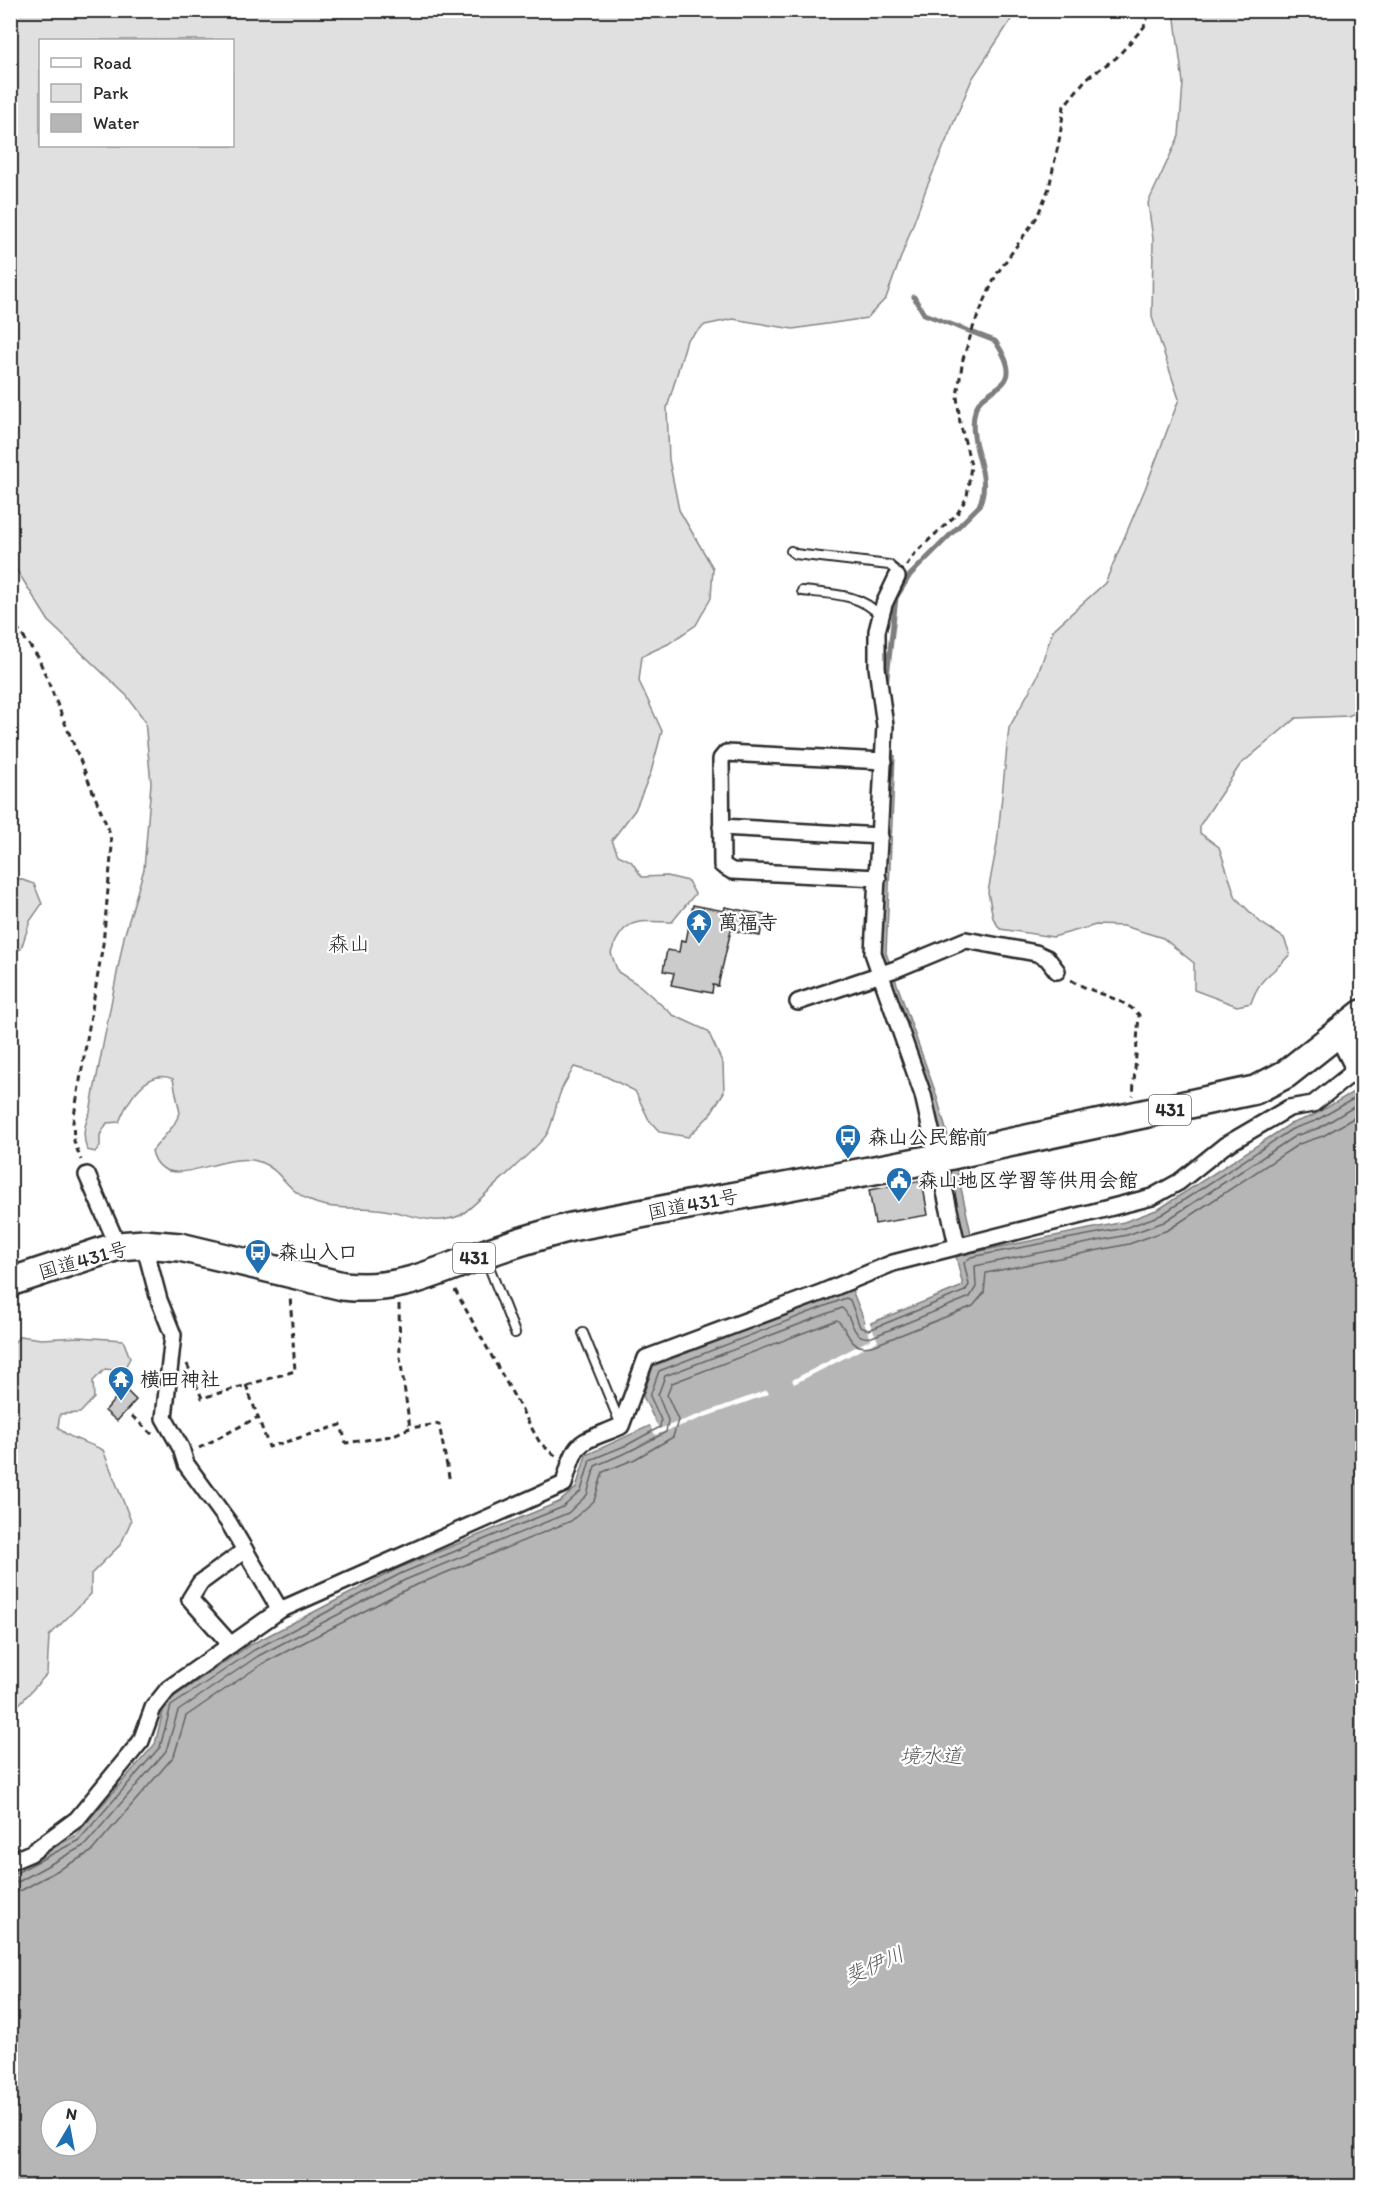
<svg xmlns="http://www.w3.org/2000/svg" width="1373" height="2197" font-family="Itim,'Klee One',sans-serif">
<rect width="100%" height="100%" fill="#fff"/>
<filter id="ink" filterUnits="userSpaceOnUse"><feTurbulence type="fractalNoise" baseFrequency=".0167" numOctaves="2"/><feDisplacementMap in="SourceGraphic" scale="12" xChannelSelector="R" yChannelSelector="G"/><feConvolveMatrix kernelMatrix="1 2 1 2 8 2 1 2 1" color-interpolation-filters="sRGB"/></filter>
<g filter="url(#ink)">
<path fill="#e0e0e0" stroke="#868686" stroke-width="1.5" fill-rule="evenodd" d="M11,10L1017,11L972,79L926,189L886,298L867,318L793,329L733,319L705,325L687,340L667,408L669,460L679,510L713,568L711,598L696,625L668,644L642,656L639,681L662,731L651,772L635,810L612,840L618,855L631,861L642,877L667,876L688,881L695,894L672,922C637,921 624,917 611,953L618,972L639,985L673,1015L708,1031L723,1064L724,1092L709,1116L688,1137L660,1132L649,1120L635,1091L605,1076L574,1067C570,1075 564,1083 561,1091C555,1105 554,1122 547,1134C543,1142 469,1210 461,1215C455,1218 441,1221 434,1220C415,1219 396,1210 376,1209C356,1207 333,1210 313,1202C287,1192 282,1170 260,1162C223,1148 164,1199 152,1151L173,1126L180,1113L173,1079C147,1067 127,1102 119,1122L107,1123L100,1135V1146L95,1152L87,1150C82,1135 84,1126 90,1112L124,937L144,869L151,783L145,721L127,696L50,623L11,561ZM40,40H232V146H40Z
M1174,11H1362V710L1348,716L1296,718L1240,765L1200,825V833L1219,847L1236,898L1260,922L1284,938L1290,954C1273,975 1261,974 1251,1003L1237,1006L1194,990V963L1163,938L1124,926L1096,925L1053,937L1000,929L993,918L988,892L997,844L1009,728L1037,677L1053,630L1105,583L1145,489L1179,399L1152,317L1153,239L1148,203L1179,136L1183,83Z
M10,869L17,878L34,884L42,904L30,921L21,949L11,953Z
M20,1336L41,1339L79,1337L123,1340L130,1358L123,1371L105,1369L93,1381L94,1398L80,1413L60,1414L58,1427C68,1439 88,1442 103,1450L131,1521L121,1544L91,1574V1594L49,1636L47,1674L11,1713L10,1347Z"/>
<path fill="#b6b6b6" stroke="#7e7e7e" stroke-width="1.5" fill-rule="evenodd" d="M895,755L886,953L936,1094L956,1165L975,1252L1124,1222L1159,1209L1290,1124L1312,1116L1362,1087V2186H11V1871L75,1836L155,1744L165,1703L250,1645L399,1568L559,1502L576,1488L586,1455L656,1423L643,1396L653,1366L852,1290L866,1325L963,1286L956,1256L966,1254L879,955L888,787ZM51,2110H87V2146H51Z"/>
<path fill="#fff" d="M869,1321L878,1341L794,1384L792,1380L871,1339L864,1323Z
M767,1390L769,1394L655,1435L649,1423L653,1417L659,1429Z"/>
<g fill="none" stroke-linecap="round" stroke-linejoin="round">
<path stroke="#636363" stroke-width="1.5" d="M10,1876L79,1840L160,1747L171,1706L254,1650L402,1573L563,1507L581,1491L590,1460L627,1445L660,1427L661,1420L650,1396L659,1371L846,1298L850,1300L860,1327L869,1330L965,1291L969,1285L964,1263L971,1257L1125,1228L1161,1215L1292,1129L1315,1121L1362,1094
M10,1883L18,1882L85,1845L166,1751L178,1711L258,1656L405,1580L568,1513L587,1495L595,1466L630,1451L666,1432L668,1420L658,1395L665,1376L842,1308C854,1317 850,1341 872,1337L970,1297L976,1287L975,1266L1127,1235L1164,1222L1295,1136L1319,1128L1362,1102
M10,1892L22,1890L91,1852L174,1756L186,1716L262,1664L409,1588L571,1521L594,1501L603,1472L635,1459L673,1437L678,1420L667,1395L672,1383L837,1320C851,1331 847,1353 875,1345L973,1306L984,1293L986,1273L1129,1244L1168,1230L1299,1144L1323,1136L1362,1113"/>
<path stroke="#7e7e7e" stroke-width="5" d="M886,685L896,598L910,575L979,506C994,473 966,445 975,411C982,383 1031,393 995,341L924,314L914,297
M891,736L892,774"/>
</g>
<path fill="#cbcbcb" stroke="#2b2b2b" stroke-width="1.5" d="M693,905L724,911L725,907L764,915L760,936L731,930L718,986L713,985L712,993L671,985L674,973L663,971L667,950L679,952L681,940L686,941Z
M922,1181L928,1215L875,1224L869,1190Z
M124,1388L136,1400L117,1421L105,1411Z"/>
<g fill="none" stroke-linecap="round" stroke-linejoin="round">
<g stroke="#2b2b2b" stroke-width="12">
<path id="lane" d="M791,551L795,554L889,565L895,570L897,577
M802,591C830,594 861,593 880,616
M486,1259L515,1333
M583,1333L620,1423"/>
</g>
<g stroke="#2b2b2b" stroke-width="20">
<path id="street" d="M897,577L884,604L877,631V667L885,726L873,953L923,1095L957,1245
M721,827L880,836
M878,878L732,871L722,865L721,759L726,753L884,761
M798,1002L896,969L966,940L1036,953L1047,958L1057,971
M87,1175L118,1246
M144,1244L159,1300L173,1335L164,1418L181,1448L186,1464L229,1523L280,1610
M231,1645L190,1599L200,1583L245,1550
M10,1862L31,1853L77,1819L141,1741L153,1708L168,1689L280,1610L564,1484C577,1437 577,1445 621,1426L646,1358L823,1292L893,1263L1152,1197L1179,1182L1224,1146L1289,1108L1313,1104L1351,1074L1352,1065L1344,1049L1362,1037"/>
</g>
<g stroke="#2b2b2b" stroke-width="32">
<path id="highway" d="M10,1282L118,1246L144,1244L180,1247L343,1286C397,1292 434,1273 484,1254C513,1243 542,1235 571,1227L938,1158L1255,1090L1286,1074L1362,1014"/>
</g>
<path stroke="#2b2b2b" stroke-width="3" stroke-dasharray="6 4.5" stroke-linecap="butt" d="M906,566L916,552L957,514L967,497L971,465L960,423L957,396L963,359L974,325L996,275L1037,217L1049,188L1060,136L1064,106L1087,78L1116,58L1144,27L1150,10
M10,619L38,657L109,831L112,846L103,944L73,1122L74,1141L81,1160
M1071,980C1091,993 1125,998 1139,1015L1133,1096
M455,1290L540,1443L557,1457
M399,1304L400,1357L410,1428
M187,1364L202,1398L295,1371L290,1295
M246,1385L269,1447L341,1425L346,1443L391,1436L410,1428L439,1424L450,1482
M132,1416L153,1435
M199,1448L258,1417"/>
<use href="#lane" stroke="#fff" stroke-width="8"/>
<use href="#street" stroke="#fff" stroke-width="15"/>
<use href="#highway" stroke="#fff" stroke-width="27"/>
</g>
</g>
<defs>
<g id="temple-pin" transform="scale(1.35)"><path d="M0 17L-7.5 6A9.5 9.5 0 1 1 7.5 6Z" fill="#1f6fb2" stroke="#fff"/><path d="M0-6L5-2H3V0L6.5 2.5H4V6H1.5V3h-3V6H-4V2.5H-6.5L-3 0V-2H-5Z" fill="#fff"/></g>
<g id="bus-pin" transform="scale(1.35)"><path d="M0 17L-7.5 6A9.5 9.5 0 1 1 7.5 6Z" fill="#1f6fb2" stroke="#fff"/><path d="M-5-6H5V4H4V6H2V4H-2V6H-4V4H-5ZM-3.5-4V0h7V-4ZM-3.5 1.2v1.5H-2V1.2ZM2 1.2v1.5H3.5V1.2Z" fill="#fff"/></g>
<g id="civic-pin" transform="scale(1.35)"><path d="M0 17L-7.5 6A9.5 9.5 0 1 1 7.5 6Z" fill="#1f6fb2" stroke="#fff"/><path d="M-.6-6.5H3V-4.5H.6V-3L4-1V1h2V6H-6V1h2V-1L-.6-3ZM-1.2 2.5V6h2.4V2.5Z" fill="#fff"/></g>
</defs>
<g fill-rule="evenodd">
<use href="#temple-pin" x="699" y="922"/>
<use href="#bus-pin" x="848" y="1137"/>
<use href="#civic-pin" x="899" y="1180"/>
<use href="#bus-pin" x="258" y="1252"/>
<use href="#temple-pin" x="121" y="1379"/>
</g>
<g text-anchor="middle" dominant-baseline="central" stroke-width="4.5" stroke-linejoin="round" paint-order="stroke">
<g fill="#fff" stroke="#6b6b6b" stroke-width="1.5">
<rect x="1149" y="1095" width="42" height="30" rx="4.5"/>
<rect x="453" y="1243" width="42" height="30" rx="4.5"/>
</g>
<g font-size="18" font-weight="bold" fill="#2b2b2b">
<text x="1170" y="1110">431</text>
<text x="474" y="1258">431</text>
</g>
<g font-size="20" font-weight="bold" fill="#2b2b2b" stroke="#fff" text-anchor="start">
<text x="718" y="922">萬福寺</text>
<text x="868" y="1137">森山公民館前</text>
<text x="918" y="1180">森山地区学習等供用会館</text>
<text x="278" y="1252">森山入口</text>
<text x="140" y="1379">横田神社</text>
</g>
<g font-size="20" fill="#2b2b2b" stroke="#fff">
<text transform="translate(693 1204) rotate(-11)">国道431号</text>
<text transform="translate(83 1260) rotate(-16)">国道431号</text>
</g>
<g font-size="21" fill="#2b2b2b" stroke="#fff">
<text x="349" y="943">森山</text>
</g>
<g font-size="21" font-style="italic" fill="#5c5c5c" stroke="#fff">
<text x="931" y="1755">境水道</text>
<text transform="translate(874 1965) rotate(-24)">斐伊川</text>
</g>
</g>
<rect width="1373" height="2197" fill="none" stroke="#fff" stroke-width="36"/>
<rect x="18" y="18" width="1337" height="2161" fill="none" stroke="#2b2b2b" stroke-width="2" filter="url(#ink)"/>
<rect x="39" y="39" width="195" height="108" fill="#ffffff" stroke="#aaaaaa" stroke-width="1.5"/>
<rect x="51" y="58" width="30" height="9" fill="#ffffff" stroke="#aaaaaa" stroke-width="1.5"/>
<text x="93" y="69" font-size="18" fill="#2b2b2b">Road</text>
<rect x="51" y="84" width="30" height="18" fill="#e0e0e0" stroke="#aaaaaa" stroke-width="1.5"/>
<text x="93" y="99" font-size="18" fill="#2b2b2b">Park</text>
<rect x="51" y="114" width="30" height="18" fill="#b6b6b6" stroke="#aaaaaa" stroke-width="1.5"/>
<text x="93" y="129" font-size="18" fill="#2b2b2b">Water</text>
<g transform="translate(69 2128) rotate(10)"><circle r="28" fill="#ffffff" stroke="#aaaaaa" stroke-width="1.5"/>
<path d="M0-4.5L10 22L0 15L-10 22Z" fill="#1f6fb2"/>
<text y="-9" font-size="16" font-weight="bold" text-anchor="middle" fill="#2b2b2b">N</text>
</g>
</svg>
